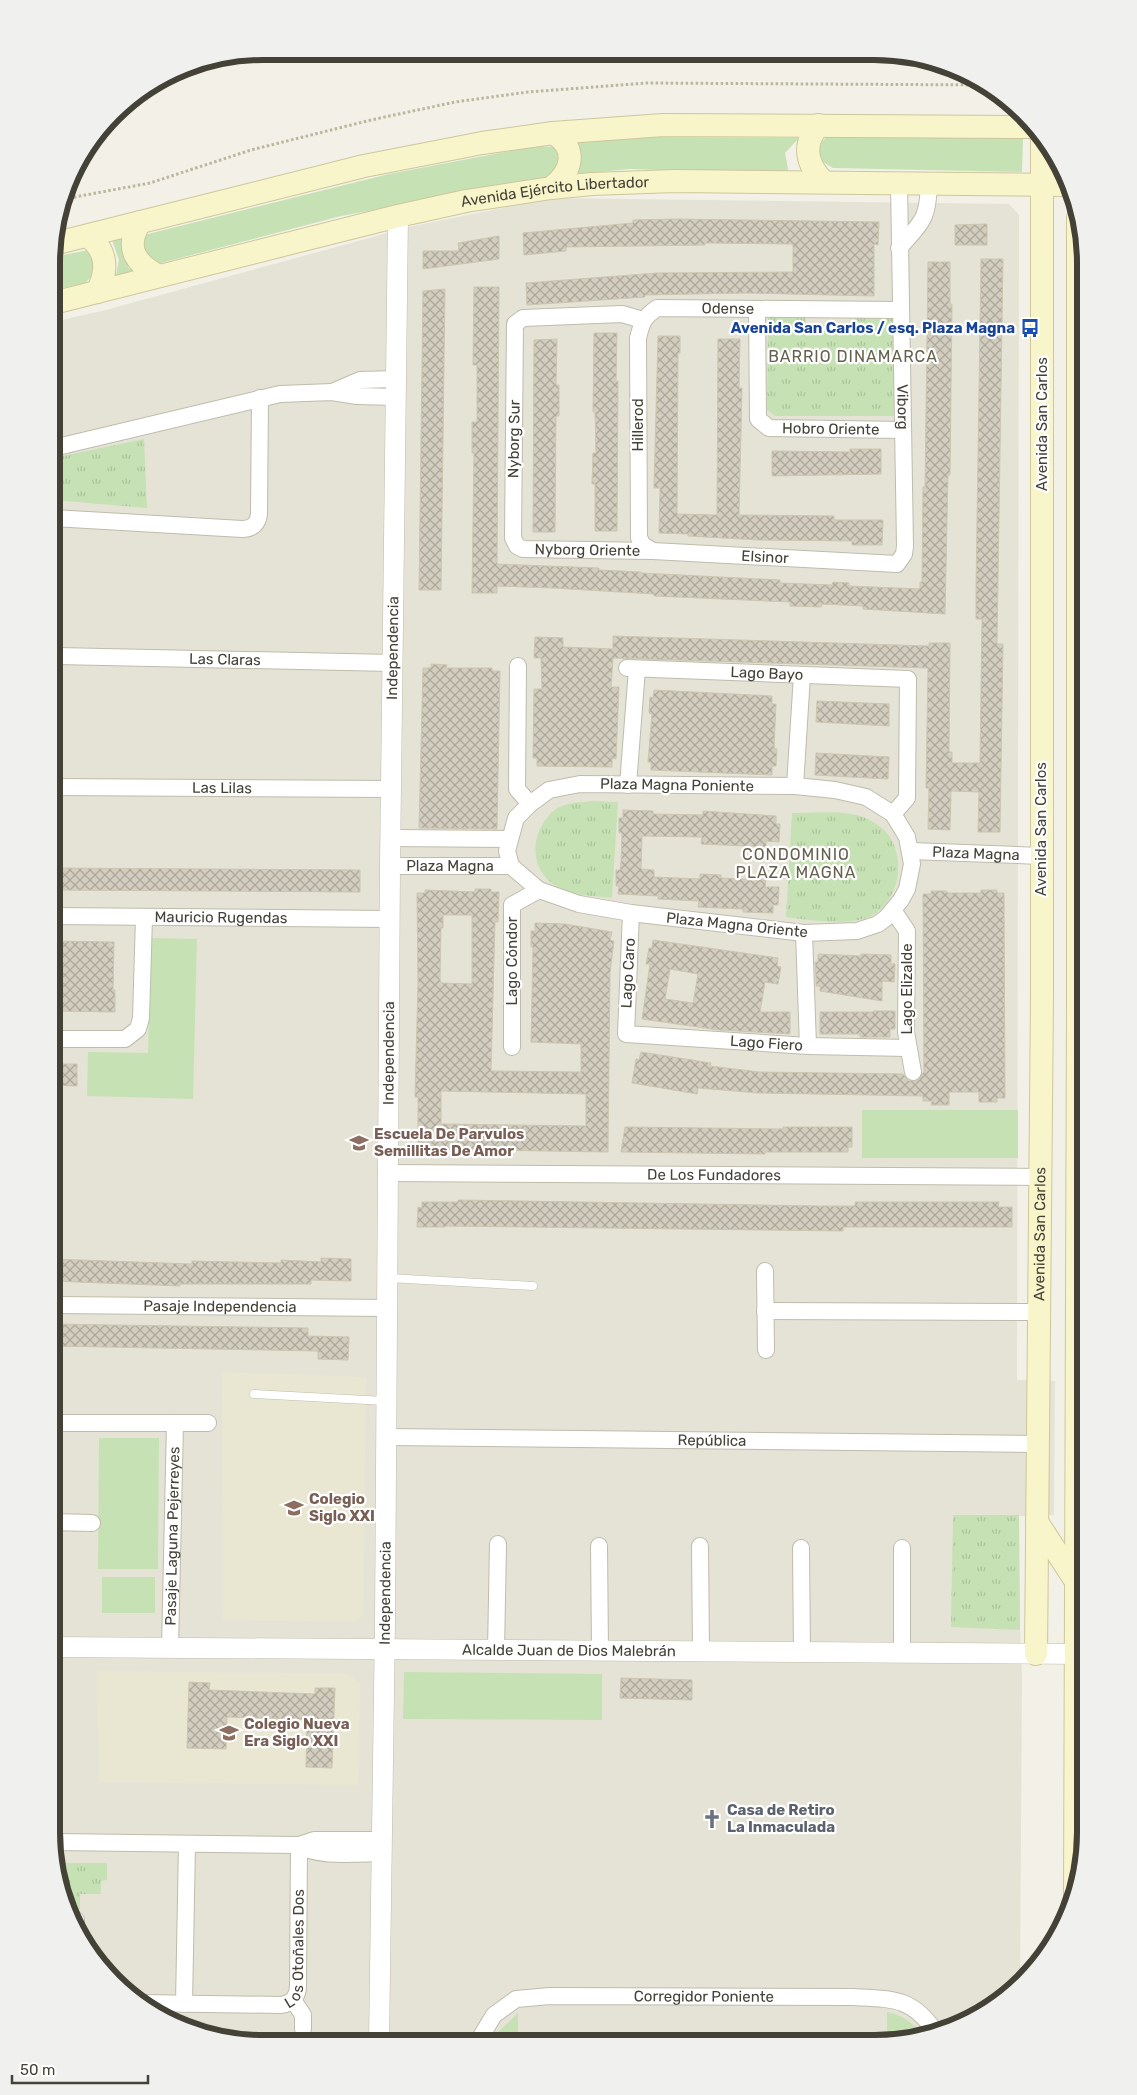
<svg xmlns="http://www.w3.org/2000/svg" width="1137" height="2095" font-family="Rubik,sans-serif">
<defs>
<pattern id="park-tufts" width="24" height="20" patternUnits="userSpaceOnUse" patternTransform="scale(1.25)"><rect width="24" height="20" fill="#c6e2b4"/><path d="M3 7l-1-3M5 7V3M7 7l1-3M15 17l-1-3M17 17v-4M19 17l1-3" fill="none" stroke="#abc39b"/></pattern>
<pattern id="building-cross-hatch" width="8" height="8" patternUnits="userSpaceOnUse" patternTransform="scale(1.25)"><rect width="8" height="8" fill="#d2cdbe"/><path d="M0 0l8 8M0 8l8-8" fill="none" stroke="#aca89b"/></pattern>
</defs>
<rect width="100%" height="100%" fill="#f2f0e7"/>
<path fill="#e5e3d6" d="M553,198L1009,204L1019,215L1017,1380L1055,1381L1054,1515L1019,1516L1020,1630L1022,1678L1020,1983L1003,2000L942,2032L874,2044L235,2042L182,2027L134,2000L87,1950L63,1900L51,1832L53,322L106,310L413,226Z"/>
<path fill="#e9e7d2" d="M222,1372L366,1377L363,1615L354,1622L223,1620Z
M97,1671L349,1674L360,1684L358,1785L99,1782Z"/>
<path fill="#c6e2b4" d="M828,134L1023,138L1022,172L833,168L818,159L820,145Z
M646,137L799,138L785,153L789,174L629,169L572,175L580,156L579,142Z
M536,146L557,147L564,152L553,177L341,216L157,264L140,250V236L389,174Z
M127,235L128,268L137,272L115,279L119,260L112,240Z
M94,249L97,271L85,283L53,290V257Z
M151,938L197,939L193,1099L87,1096L88,1052L148,1053Z
M862,1110H1018V1158H862Z
M99,1438H159L158,1569H98Z
M102,1577H155V1613H102Z
M404,1672L602,1674V1720L403,1719Z
M887,2012C903,2015 913,2023 923,2036L887,2042Z
M518,2013V2043H490L491,2039Z"/>
<path fill="url(#park-tufts)" d="M773,315H804L807,325L855,324V315L893,317L894,416H775L767,410L768,319Z
M144,439L147,508L53,500V458Z
M593,801L618,802L612,898C595,896 578,896 562,889C532,876 528,841 547,818C550,813 556,808 562,806C571,802 583,802 593,801Z
M792,813C815,813 847,809 868,819C873,822 882,827 886,832C906,855 901,895 876,913C854,928 811,920 786,917Z
M953,1515H1019L1020,1630L951,1627Z
M56,1863H107V1880L101,1881V1894H80V1909L67,1910L63,1900Z"/>
<path fill="url(#building-cross-hatch)" stroke="#ccc6b1" fill-rule="evenodd" d="M675,219L879,222L878,245L874,244V296L745,293L645,295V297L527,305L526,283L657,273L793,272V244L705,243V245L566,247V251L524,255L523,233L633,223V220Z
M987,224V245H955V225Z
M499,236V259L423,269V251H459L458,243Z
M981,259H1003L997,644H1003L1000,832H978L979,792L951,791L950,830L928,829L929,788H926L928,668L613,658L611,687H619L616,759L612,758V767L537,766V758H533L534,689H542L541,658H534L535,637L563,638V647L613,649V636L929,646V643H950L949,752H952V763H980L982,619H976V588Z
M928,262H950V304H952L950,475H948L945,614L863,609V606L822,604L821,607L790,606V602L654,596V594L553,588L497,586V593H472L474,453H472V422H477V365H473L474,287H499L497,564L599,568V570L641,572V573L780,580V583L832,585L833,582L849,583V586L920,589V582H922L923,487H925Z
M445,289L441,590H419L423,291Z
M594,333H617L616,381H618L617,531H595V484H592L593,453H596L595,412H593Z
M658,336H680V353H678L677,514L717,515L718,339H740L739,388H742L739,515L834,516V520H883L882,545H852V541L759,540L688,536V534L659,533L660,488H654Z
M557,339L556,385H559V416H556L555,532H533L534,340Z
M850,449H881V474L772,476V451L850,452Z
M431,664L447,665L446,668H492V671H500L497,829L419,828L423,668H431Z
M654,690L772,696V704H776L774,748L777,749L776,766H772V775L651,770V762H648L652,714L649,713L650,697L653,698Z
M817,701L889,704V726L816,722Z
M816,753L889,757L888,779L815,775Z
M623,810L653,811V814L703,815V811L776,816V824H780L779,842L766,841V847L701,844L702,837L642,836L641,869L654,870V877L700,879V874L721,875V878L766,880L765,887H779L778,905H773V913L743,912V909L698,907L699,901L658,899V896L618,894L619,886H616V870H620L621,862L622,833H619V818H623Z
M54,868L360,870V892L53,890Z
M475,889H491V892H499L498,922H495L491,1071L581,1072V1044L531,1042L533,947H531V931H535V923L565,924L612,932L610,940L614,941L610,973L608,1152L421,1149L422,1143H418V1097H415L418,983L417,893H425V890L475,892ZM443,915H472V984L441,983L440,980L441,928H443ZM441,1091L586,1094V1126L441,1124Z
M981,890H997V893H1004L1005,1098H997V1102H979V1092H949V1105H931L932,1101H923V1096L758,1093L698,1088L697,1094L632,1083L636,1059L639,1060L641,1052L711,1063L710,1066L759,1072L903,1074L909,1081L919,1080L924,1071L923,894H931V891H947V893H981Z
M653,940L778,958L777,966L781,967L778,984L765,982L760,1012H790V1034L719,1030L642,1019L650,964H646L649,948H652ZM670,969L698,974L693,1003L665,999Z
M52,941L114,942L113,990H115V1012L52,1011Z
M818,954L861,956V954L891,955V964H895L894,982L882,981V1001L820,991V986H816V978L815,962H818Z
M873,1011H895V1029H890V1037H860V1034H820V1012H873Z
M52,1064H77V1086L52,1085Z
M625,1127L783,1129V1127H852V1147H848V1152H765V1154L621,1152Z
M458,1200L820,1206H855V1202H999L998,1207H1012V1227H843V1231L445,1226V1227H417L418,1207L422,1208V1202H458Z
M321,1258L351,1259V1281L311,1280V1284H180V1286L52,1281V1259L192,1264V1261L281,1263V1260L321,1262Z
M52,1324L308,1328V1336L349,1337L348,1360L318,1359V1351L52,1346Z
M621,1678L692,1680V1700L620,1698Z
M189,1682L210,1683L209,1690L315,1694V1688H335L332,1768L306,1767L307,1720L227,1717L226,1749L187,1748Z"/>
<g fill="none" stroke-linecap="round" stroke-linejoin="round">
<g stroke="#bfbcad" stroke-width="9">
<path id="service" d="M388,1278L533,1286
M254,1394L385,1401"/>
</g>
<g stroke="#bfbcad" stroke-width="18">
<g id="minor">
<path id="s1" d="M899,182L905,546L904,554L897,564L653,551L643,545L639,538L638,338C642,322 643,318 657,308L900,310"/>
<path d="M899,248C923,221 928,219 929,183"/>
<path id="s2" d="M757,309L758,419L769,428L903,430"/>
<path id="s3" d="M643,320L622,314L523,318L515,324L513,538L517,546L523,549L653,551"/>
<path d="M332,392L360,380L396,379"/>
<path d="M53,448L280,394L332,392L357,396L396,397"/>
<path d="M53,518L242,529C252,529 258,524 259,514L260,398"/>
<path id="s4" d="M57,656L392,663"/>
<path d="M518,666L517,789L530,804"/>
<path id="s5" d="M627,668L908,679L907,798L893,814"/>
<path d="M580,784L795,786L835,790L866,797L893,814L907,837L912,864L907,889L901,900L886,918L878,924L857,931L804,933L631,913L579,904L539,890L511,866L507,851L516,818L530,804L549,790Z"/>
<path d="M628,785L637,669"/>
<path d="M795,786L802,675"/>
<path id="s6" d="M52,787L391,789"/>
<path d="M391,838L509,839"/>
<path id="s7" d="M911,851L1041,856"/>
<path id="s8" d="M390,866H511"/>
<path d="M893,910L907,931L906,1032L913,1072"/>
<path id="s9" d="M631,913L626,1034L808,1046L908,1048"/>
<path id="s10" d="M52,916L390,919"/>
<path d="M804,933L808,1046"/>
<path d="M52,1039H125L138,1029L141,1018L144,917"/>
<path d="M512,1047V905L539,890"/>
<path id="s11" d="M388,1173L1041,1177"/>
<path d="M765,1271L766,1350"/>
<path id="s12" d="M52,1305L388,1308"/>
<path d="M765,1311L1040,1312"/>
<path d="M52,1423H208"/>
<path id="s13" d="M386,1437L1039,1444"/>
<path d="M52,1522L92,1523"/>
<path d="M599,1546L600,1651"/>
<path d="M700,1546L701,1652"/>
<path d="M801,1548L802,1653"/>
<path d="M902,1548V1653"/>
<path id="s14" d="M170,1648L175,1423"/>
<path d="M496,1651L498,1544"/>
<path d="M53,1842L299,1845L314,1840H381"/>
<path d="M299,1845C316,1858 360,1853 381,1853"/>
<path d="M76,1927V1920"/>
<path d="M293,2000L303,2015V2029"/>
<path id="s15" d="M140,2003L281,2005C291,2004 298,1997 298,1986L299,1845"/>
<path d="M184,2004L187,1844"/>
<path id="s16" d="M477,2043L494,2015L516,1999L550,1996L852,1997C892,1999 913,1997 936,2033"/>
</g>
</g>
<g stroke="#bfbcad" stroke-width="21">
<g id="tertiary">
<path id="s17" d="M51,1647L1085,1654"/>
<path id="s18" d="M379,2042L385,1622L390,866L398,216"/>
</g>
</g>
<g stroke="#cdc79b" stroke-width="24">
<g id="secondary">
<path d="M819,125C802,144 806,164 823,181"/>
<path d="M551,188C572,172 579,148 553,133"/>
<path d="M140,222C125,247 134,263 159,276"/>
<path d="M87,236C108,250 108,271 97,292"/>
<path d="M53,244L364,166L482,143L553,133L663,125L1034,127"/>
<path id="s19" d="M53,303L398,216L466,201L551,188L592,184L675,181L1069,185"/>
<path d="M1037,1522L1075,1580"/>
<path id="s20" d="M1036,1654L1042,996V137"/>
<path d="M1075,1897L1078,1008V218"/>
</g>
</g>
<path stroke="#bcb69d" stroke-width="3" stroke-dasharray="2.5 2.5" stroke-linecap="butt" d="M64,199L150,183L251,150L371,120L455,102L528,92L647,83L985,85"/>
<use href="#service" stroke="#fff" stroke-width="8"/>
<use href="#minor" stroke="#fff" stroke-width="16"/>
<use href="#tertiary" stroke="#fff" stroke-width="20"/>
<use href="#secondary" stroke="#f9f5ca" stroke-width="22"/>
</g>
<defs>
<g id="bus-bare" transform="scale(1.5)"><path d="M-5-6H5V4H4V6H2V4H-2V6H-4V4H-5ZM-3.5-4V0h7V-4ZM-3.5 1.2v1.5H-2V1.2ZM2 1.2v1.5H3.5V1.2Z" fill="#1a4fb4" stroke="#fff" stroke-width="2.5" paint-order="stroke"/></g>
<g id="school-bare" transform="scale(1.5)"><path d="M0-5L7-2L0 1L-7-2ZM-4 1L0 2.5L4 1V4Q0 6-4 4Z" fill="#8d6e63" stroke="#fff" stroke-width="2.5" paint-order="stroke"/></g>
<g id="church-bare" transform="scale(1.5)"><path d="M-1.2-6h2.4v3.5h3.3v2.4h-3.3V6h-2.4V-.1h-3.3v-2.4h3.3Z" fill="#6b7280" stroke="#fff" stroke-width="2.5" paint-order="stroke"/></g>
</defs>
<g fill-rule="evenodd">
<use href="#bus-bare" x="1030" y="328"/>
<use href="#school-bare" x="359" y="1143"/>
<use href="#school-bare" x="294" y="1508"/>
<use href="#school-bare" x="229" y="1733"/>
<use href="#church-bare" x="712" y="1819"/>
</g>
<g text-anchor="middle" dominant-baseline="central" stroke-width="4.5" stroke-linejoin="round" paint-order="stroke">
<g font-size="15" fill="#444137" stroke="#fff">
<text stroke="none"><textPath href="#s19" startOffset="515">Avenida Ejército Libertador</textPath></text>
<text stroke="none"><textPath href="#s1" startOffset="956">Odense</textPath></text>
<text stroke="none"><textPath href="#s1" startOffset="225">Viborg</textPath></text>
<text transform="translate(1042 424) rotate(-90)">Avenida San Carlos</text>
<text transform="translate(638 425) rotate(-90)">Hillerod</text>
<text stroke="none"><textPath href="#s2" startOffset="186">Hobro Oriente</textPath></text>
<text transform="translate(514 439) rotate(-89)">Nyborg Sur</text>
<text stroke="none"><textPath href="#s3" startOffset="425">Nyborg Oriente</textPath></text>
<text transform="translate(765 557) rotate(3)">Elsinor</text>
<text stroke="none"><textPath href="#s18" startOffset="1394">Independencia</textPath></text>
<text stroke="none"><textPath href="#s4" startOffset="168">Las Claras</textPath></text>
<text stroke="none"><textPath href="#s5" startOffset="140">Lago Bayo</textPath></text>
<text transform="translate(677 785) rotate(1)">Plaza Magna Poniente</text>
<text stroke="none"><textPath href="#s6" startOffset="170">Las Lilas</textPath></text>
<text transform="translate(1041 829) rotate(-90)">Avenida San Carlos</text>
<text stroke="none"><textPath href="#s7" startOffset="65">Plaza Magna</textPath></text>
<text stroke="none"><textPath href="#s8" startOffset="60">Plaza Magna</textPath></text>
<text stroke="none"><textPath href="#s10" startOffset="169">Mauricio Rugendas</textPath></text>
<text transform="translate(737 925) rotate(6)">Plaza Magna Oriente</text>
<text transform="translate(512 961) rotate(-90)">Lago Cóndor</text>
<text transform="translate(628 973) rotate(-87)">Lago Caro</text>
<text transform="translate(907 989) rotate(-90)">Lago Elizalde</text>
<text stroke="none"><textPath href="#s9" startOffset="262">Lago Fiero</textPath></text>
<text stroke="none"><textPath href="#s18" startOffset="989">Independencia</textPath></text>
<text stroke="none"><textPath href="#s11" startOffset="326">De Los Fundadores</textPath></text>
<text stroke="none"><textPath href="#s20" startOffset="420">Avenida San Carlos</textPath></text>
<text stroke="none"><textPath href="#s12" startOffset="168">Pasaje Independencia</textPath></text>
<text stroke="none"><textPath href="#s13" startOffset="326">República</textPath></text>
<text stroke="none"><textPath href="#s14" startOffset="112">Pasaje Laguna Pejerreyes</textPath></text>
<text stroke="none"><textPath href="#s18" startOffset="449">Independencia</textPath></text>
<text stroke="none"><textPath href="#s17" startOffset="518">Alcalde Juan de Dios Malebrán</textPath></text>
<text stroke="none"><textPath href="#s15" startOffset="206">Los Otoñales Dos</textPath></text>
<text stroke="none"><textPath href="#s16" startOffset="248">Corregidor Poniente</textPath></text>
</g>
<g font-size="15" font-weight="bold" fill="#164399" stroke="#fff" text-anchor="end">
<text x="1015" y="328">Avenida San Carlos / esq. Plaza Magna</text>
</g>
<g font-size="15" font-weight="bold" fill="#785e54" stroke="#fff" text-anchor="start">
<text x="374" y="1134">Escuela De Parvulos<tspan x="374" dy="17">Semillitas De Amor</tspan></text>
<text x="309" y="1499">Colegio<tspan x="309" dy="17">Siglo XXI</tspan></text>
<text x="244" y="1724">Colegio Nueva<tspan x="244" dy="17">Era Siglo XXI</tspan></text>
</g>
<g font-size="15" font-weight="bold" fill="#5b616d" stroke="#fff" text-anchor="start">
<text x="727" y="1810">Casa de Retiro<tspan x="727" dy="17">La Inmaculada</tspan></text>
</g>
<g font-size="16" letter-spacing="1" fill="#66604f" stroke="#fff">
<text x="853" y="356">BARRIO DINAMARCA</text>
<text x="796" y="854">CONDOMINIO<tspan x="796" dy="18">PLAZA MAGNA</tspan></text>
</g>
</g>
<path d="M0 0H1137V2095H0ZM263 60H874A203 203 0 0 1 1077 263V1832A203 203 0 0 1 874 2035H263A203 203 0 0 1 60 1832V263A203 203 0 0 1 263 60Z" fill="#f0f0ef" fill-rule="evenodd"/>
<path fill="none" stroke="#444137" stroke-width="6" d="M263 60H874A203 203 0 0 1 1077 263V1832A203 203 0 0 1 874 2035H263A203 203 0 0 1 60 1832V263A203 203 0 0 1 263 60Z"/>
<path d="M12 2075v8h136v-8" fill="none" stroke="#444137" stroke-width="2.5"/>
<text x="20" y="2075" font-size="15" fill="#444137" stroke="#ffffff" stroke-width="4" paint-order="stroke">50 m</text>
</svg>
